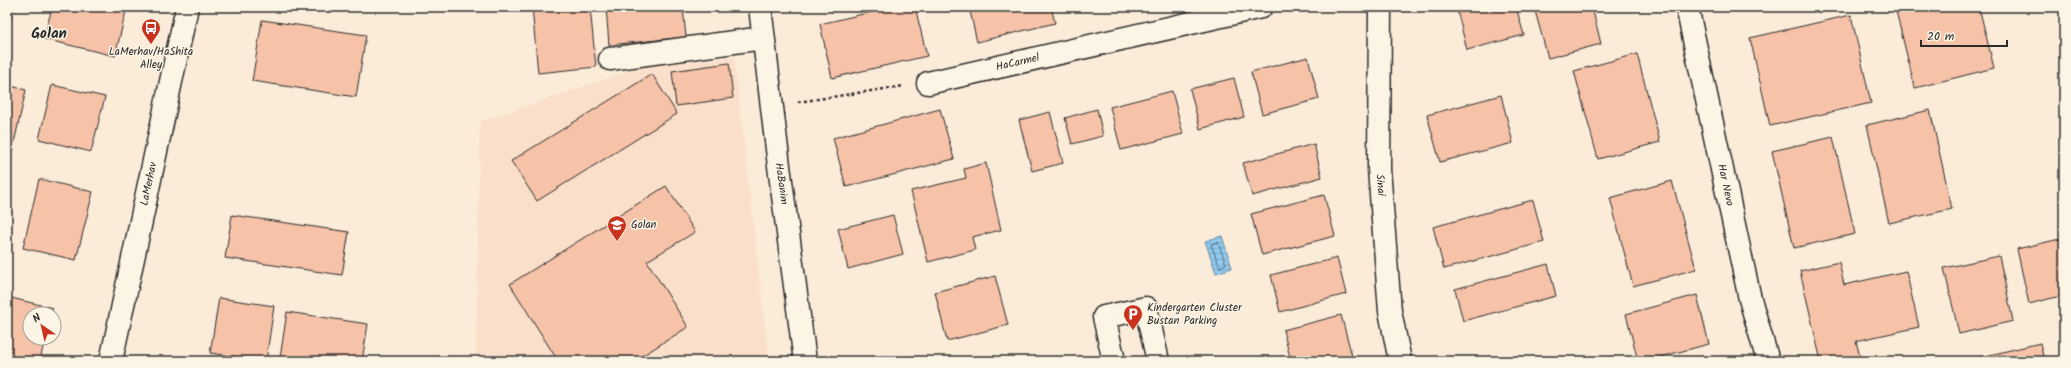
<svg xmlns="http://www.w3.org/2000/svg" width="2071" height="368" font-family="Kalam,sans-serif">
<defs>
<pattern id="water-rules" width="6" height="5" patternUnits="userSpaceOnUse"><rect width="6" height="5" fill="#91caf0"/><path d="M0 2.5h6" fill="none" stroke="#7daece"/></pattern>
</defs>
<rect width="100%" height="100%" fill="#fbebd9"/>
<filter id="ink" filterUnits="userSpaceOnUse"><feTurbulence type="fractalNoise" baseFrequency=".025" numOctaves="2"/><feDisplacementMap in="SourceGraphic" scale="8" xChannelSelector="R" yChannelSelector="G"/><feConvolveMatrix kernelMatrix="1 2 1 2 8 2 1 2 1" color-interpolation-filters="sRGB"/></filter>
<g filter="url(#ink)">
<path fill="#fadfca" d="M734,57L769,361H476L480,122L644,66Z"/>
<path fill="url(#water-rules)" stroke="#688aa1" d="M1222,236L1232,268L1216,273L1205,241Z"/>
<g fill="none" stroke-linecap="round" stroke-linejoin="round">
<path stroke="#546b7a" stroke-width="1" d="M1218,242L1226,264L1220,267L1211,245Z"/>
</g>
<path fill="#f6c2a8" stroke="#2b2b2b" d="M52,7H127L115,56L44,39Z
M532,7H590L596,67L538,73Z
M606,7H683L686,37L609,45Z
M893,7H915L927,56L832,78L820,24Z
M969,7H1051L1055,23L977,42Z
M1468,7H1516L1524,35L1467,50L1457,10Z
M1534,7H1592L1601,44L1548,58Z
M1895,7H1979L1994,68L1915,88Z
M7,8L13,9L7,44Z
M1851,15L1871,103L1770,126L1750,38Z
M262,20L366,35L356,97L252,81Z
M1637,54L1660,142L1598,159L1574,71Z
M1308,57L1319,99L1262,114L1251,72Z
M729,63L733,98L676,106L672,71Z
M652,74L677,114L537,201L511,161Z
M1234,78L1244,117L1200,129L1190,89Z
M7,85L26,90L11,156L7,155Z
M52,85L105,97L91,152L39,139Z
M1172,91L1183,134L1121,150L1110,107Z
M1501,95L1513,143L1440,162L1427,115Z
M940,109L954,159L846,187L833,138Z
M1097,109L1103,136L1072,144L1065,118Z
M1930,110L1952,209L1889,223L1867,125Z
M1050,112L1063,163L1032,171L1019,120Z
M1833,137L1855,234L1794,248L1772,151Z
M1314,144L1322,177L1252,196L1243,163Z
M986,163L1001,230L972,237L975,250L928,262L911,191L966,178L964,169Z
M39,179L93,192L76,260L23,248Z
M1672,181L1696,269L1633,286L1610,198Z
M666,186L695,232L647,261L688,327L634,361H558L510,284Z
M1324,195L1335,236L1262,255L1251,214Z
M1533,200L1544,242L1444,269L1433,227Z
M232,215L349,232L342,275L225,258Z
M893,215L903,254L848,269L838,229Z
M2064,238V295L2029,304L2017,249Z
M1999,256L2013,321L1959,334L1944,268Z
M1337,258L1346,294L1280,312L1271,275Z
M1839,262L1844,285L1906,271L1919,327L1856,341L1861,361H1821L1800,271Z
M1548,264L1556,296L1463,321L1455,289Z
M995,276L1008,325L947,341L935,292Z
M1697,295L1709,344L1645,361H1638L1626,314Z
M7,297L53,308L51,314H30V338H45L40,361L7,356Z
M219,298L274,306L266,361L210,353Z
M287,312L368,324L362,361H300L280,358Z
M1341,315L1352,356L1332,361H1291L1283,330Z
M2040,343L2044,361H1973V359Z"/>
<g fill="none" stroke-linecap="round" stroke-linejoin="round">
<g stroke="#2b2b2b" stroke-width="25">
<g id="minor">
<path id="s1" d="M760,7L779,166L805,361"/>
<path id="s2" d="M1380,7L1379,169L1390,311L1400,361"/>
<path id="s3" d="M1687,7L1750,299L1768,361"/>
<path d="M610,59L763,38"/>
<path id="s4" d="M928,83L1261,7"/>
<path id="s5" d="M111,361L187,7"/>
<path d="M1114,361L1104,317L1146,308L1158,361"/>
</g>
</g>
<path stroke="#2b2b2b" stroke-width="2.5" stroke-dasharray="3 3" stroke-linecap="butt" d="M798,102L904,86"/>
<use href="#minor" stroke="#fcf5e5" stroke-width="22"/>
</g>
</g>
<defs>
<g id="bus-pin" transform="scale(1)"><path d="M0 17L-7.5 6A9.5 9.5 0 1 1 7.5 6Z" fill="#c8321e" stroke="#fcf5e5"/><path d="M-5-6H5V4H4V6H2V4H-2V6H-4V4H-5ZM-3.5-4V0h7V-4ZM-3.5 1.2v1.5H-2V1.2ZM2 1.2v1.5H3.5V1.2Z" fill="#fff"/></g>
<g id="school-pin" transform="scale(1)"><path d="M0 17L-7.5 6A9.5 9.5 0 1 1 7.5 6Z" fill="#c8321e" stroke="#fcf5e5"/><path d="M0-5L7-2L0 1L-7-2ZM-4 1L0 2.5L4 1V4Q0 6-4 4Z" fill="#fff"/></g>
<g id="parking-pin" transform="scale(1)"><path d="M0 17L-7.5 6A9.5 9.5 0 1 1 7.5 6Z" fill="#c8321e" stroke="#fcf5e5"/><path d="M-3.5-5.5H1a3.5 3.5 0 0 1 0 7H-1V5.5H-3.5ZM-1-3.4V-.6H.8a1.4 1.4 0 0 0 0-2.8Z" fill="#fff"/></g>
</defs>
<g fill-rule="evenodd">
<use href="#bus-pin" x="151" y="28"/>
<use href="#school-pin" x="617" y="225"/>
<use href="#parking-pin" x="1133" y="314"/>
</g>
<g text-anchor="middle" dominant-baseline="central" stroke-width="3" stroke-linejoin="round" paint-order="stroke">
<g font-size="11" fill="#2b2b2b" stroke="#fcf5e5" text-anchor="start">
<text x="151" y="52" text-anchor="middle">LaMerhav/HaShita<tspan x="151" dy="13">Alley</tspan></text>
<text x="631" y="225">Golan</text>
<text x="1147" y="308">Kindergarten Cluster<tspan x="1147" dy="13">Bustan Parking</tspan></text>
</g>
<g font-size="11" fill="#2b2b2b" stroke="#fcf5e5">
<text stroke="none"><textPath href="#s4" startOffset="92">HaCarmel</textPath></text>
<text stroke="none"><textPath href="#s5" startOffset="181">LaMerhav</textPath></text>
<text stroke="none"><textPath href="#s1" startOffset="178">HaBanim</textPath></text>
<text stroke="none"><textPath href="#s3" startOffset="182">Har Nevo</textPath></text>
<text stroke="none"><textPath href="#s2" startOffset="178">Sinai</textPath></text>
</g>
<g font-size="15" font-weight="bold" fill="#2b2b2b" stroke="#fcf5e5">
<text x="49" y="34">Golan</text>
</g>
</g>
<rect width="2071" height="368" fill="none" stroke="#fcf5e5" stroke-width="24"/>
<rect x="12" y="12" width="2047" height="344" fill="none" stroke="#2b2b2b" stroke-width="1.5" filter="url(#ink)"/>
<g transform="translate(42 326) rotate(326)"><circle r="19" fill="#fcf5e5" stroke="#a8a49b"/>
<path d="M0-3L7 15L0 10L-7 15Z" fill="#c8321e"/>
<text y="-6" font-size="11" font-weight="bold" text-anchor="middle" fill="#2b2b2b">N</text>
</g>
<path d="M1921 40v6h86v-6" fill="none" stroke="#2b2b2b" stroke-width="2"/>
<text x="1927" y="40" font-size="12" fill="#2b2b2b" stroke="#fcf5e5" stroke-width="3" paint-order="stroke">20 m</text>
</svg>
